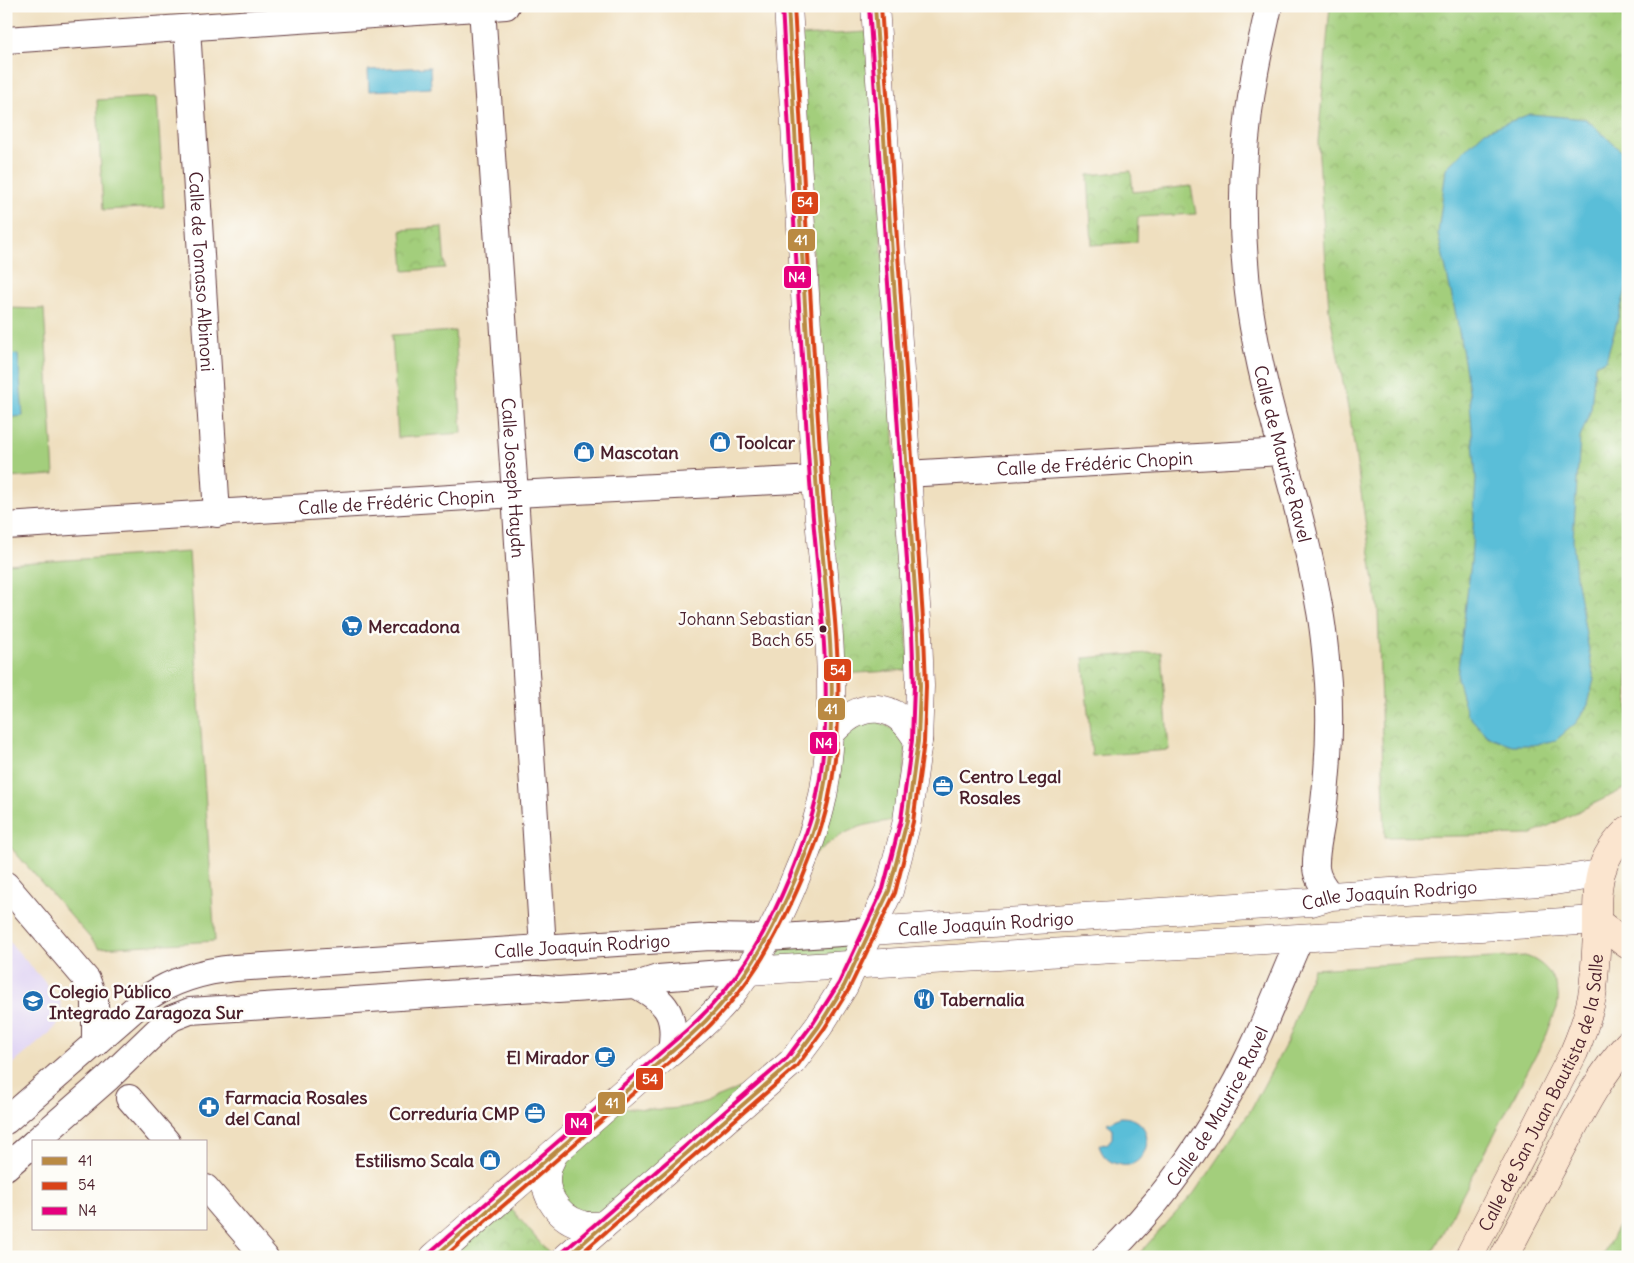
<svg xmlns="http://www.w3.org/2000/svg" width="1634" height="1263" font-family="Delius,sans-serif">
<defs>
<pattern id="park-crowns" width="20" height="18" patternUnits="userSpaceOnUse" patternTransform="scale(1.25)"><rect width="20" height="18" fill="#a3ce7b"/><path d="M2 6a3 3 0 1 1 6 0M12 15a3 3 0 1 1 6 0" fill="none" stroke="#8eb06a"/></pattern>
</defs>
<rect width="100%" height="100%" fill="#fdfcf7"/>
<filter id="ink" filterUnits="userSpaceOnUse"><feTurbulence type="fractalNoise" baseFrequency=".02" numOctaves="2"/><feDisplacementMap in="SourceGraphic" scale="10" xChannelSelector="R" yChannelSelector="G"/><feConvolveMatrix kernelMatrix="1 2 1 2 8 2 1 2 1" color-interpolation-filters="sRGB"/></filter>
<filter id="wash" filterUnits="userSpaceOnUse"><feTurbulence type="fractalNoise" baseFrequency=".0096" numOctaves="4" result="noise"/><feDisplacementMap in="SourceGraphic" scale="20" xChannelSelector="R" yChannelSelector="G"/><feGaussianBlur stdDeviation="1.12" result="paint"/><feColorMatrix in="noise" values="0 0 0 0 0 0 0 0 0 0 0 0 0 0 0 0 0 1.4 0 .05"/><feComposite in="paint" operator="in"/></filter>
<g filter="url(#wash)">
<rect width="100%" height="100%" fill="#efdfbf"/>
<path fill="#e0d4f4" d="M6,938L59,998L62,1010L58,1024L53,1030L6,1070Z"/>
<path fill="#a3ce7b" stroke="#767653" d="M157,97L164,207L103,210L97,100Z
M6,308L44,309L54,475L6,478Z
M455,331L462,433L398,438L392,335Z
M189,552L215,941L99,948L6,842V564Z
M867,716L907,736L900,820C861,823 844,830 814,855L837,745Z
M855,940L849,953L766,962L773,947Z
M1525,956C1546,962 1563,984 1557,1008C1554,1016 1550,1025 1547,1034L1430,1257H1136L1194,1193L1250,1111L1287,1042L1313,969Z
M761,1077L603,1213H581L563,1201L555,1165L617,1107C637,1108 658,1111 678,1108C708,1104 735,1091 761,1077Z"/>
<path fill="url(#park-crowns)" stroke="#767653" d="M1330,6H1628V787L1530,835L1385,837L1378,609L1351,424L1329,310L1318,142Z
M868,32L909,670L840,674L799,36Z
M1131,171L1133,192L1191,186L1196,214L1138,217L1137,242L1092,245L1088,175Z
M442,227L445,268L404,271L401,230Z
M1161,652L1169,750L1092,756L1083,658Z
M507,1204L552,1257H445Z
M1628,1209V1257H1601Z"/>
<path fill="#5abed8" stroke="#526e82" d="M430,67L431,88L369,91L368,70Z
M1530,114L1586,119L1628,157V283L1606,360L1595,365L1591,409L1580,438L1573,539L1576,577L1594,679L1588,705L1576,723L1556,740L1533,745H1512L1487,736L1467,714L1457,678L1471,562L1476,479L1469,390L1456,315L1438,234L1446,168L1485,131Z
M18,354L23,416L6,418V355Z
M1121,1117C1163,1117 1149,1178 1114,1163C1106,1160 1101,1153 1099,1145L1107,1144L1112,1138V1129L1107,1123Z"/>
</g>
<g filter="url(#ink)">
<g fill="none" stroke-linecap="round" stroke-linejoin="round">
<g stroke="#633c41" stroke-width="28">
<g id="minor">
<path id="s1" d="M1269,6C1264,30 1258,54 1254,78C1241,154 1239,232 1250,309C1265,410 1302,505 1319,606C1324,631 1326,657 1328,683C1331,728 1328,774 1322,819C1320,835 1315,852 1316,868C1317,879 1324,888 1331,896"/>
<path id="s2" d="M482,8L515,494L543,948"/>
<path id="s3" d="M187,28L217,514"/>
<path d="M6,40L506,6"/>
<path id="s4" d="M906,474L1282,452"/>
<path id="s5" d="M6,526L515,494L816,479"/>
<path d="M6,885L87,980L95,1000V1044"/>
<path d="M636,985C667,1002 677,1014 671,1051"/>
<path d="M129,1098L167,1142"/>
<path id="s6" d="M6,1121L148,997C175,979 203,971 235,968L710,937L768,938L870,931"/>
<path d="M35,1142L108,1078L163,1025L172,1018L190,1011L536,988L558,990L636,985L658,978L748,971"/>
<path d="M6,1167L34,1143"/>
<path d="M206,1188L265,1257"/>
<path id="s7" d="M1105,1257C1154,1210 1196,1154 1229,1094C1257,1045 1277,991 1300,938"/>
</g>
</g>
<g stroke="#633c41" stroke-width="29">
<g id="tertiary">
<path d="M831,733C861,699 896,700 918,741"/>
<path id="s8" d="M870,931L1311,902L1331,896L1554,881L1599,874"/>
<path d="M748,971L1597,920"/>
<path d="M554,1153C552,1158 549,1163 548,1167C540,1191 557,1217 580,1224C587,1227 596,1226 603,1225"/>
<path d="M434,1257C503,1197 573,1137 642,1076C672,1050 713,1020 735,989C761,955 780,917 796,877C808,849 819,820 824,790C841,687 823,583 816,480C806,322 797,164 788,6"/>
<path d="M567,1257L792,1062L819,1026L844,986L889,891L907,821L918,741L920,686L918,634L875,6"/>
</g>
</g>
<g stroke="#633c41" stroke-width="29">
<g id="secondary">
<path d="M1597,922L1628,945"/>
<path id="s9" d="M1469,1257L1574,1052C1583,1031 1590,1012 1593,990C1595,968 1597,946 1597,924C1597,885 1597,859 1628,830"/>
<path d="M1504,1257C1523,1220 1543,1184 1562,1148C1581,1112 1600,1074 1628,1044"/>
</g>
</g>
<use href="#minor" stroke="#fff" stroke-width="26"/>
<use href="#tertiary" stroke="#fff" stroke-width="28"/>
<use href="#secondary" stroke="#fbe5cf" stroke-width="28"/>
<g stroke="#fdfcf7" stroke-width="8">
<path id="bus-1" d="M434,1257L692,1034C743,988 770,938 797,875C807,850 817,825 822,799C844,693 823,583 816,478C805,321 797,163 788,6
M567,1257L792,1062L819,1026L844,986L889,891L907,821L918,741L920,686L918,634L875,6"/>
</g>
<g stroke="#fdfcf7" stroke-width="8">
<path id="bus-2" d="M444,1257L696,1039C747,992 775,942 802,879C812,854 822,829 828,802C851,697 830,586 822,480C811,322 803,164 794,6
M577,1257L797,1066L824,1029L849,989L895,893L913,822L924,742L926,686L924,634L881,6"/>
</g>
<g stroke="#fdfcf7" stroke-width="8">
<path id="bus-3" d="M430,1252L687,1030C736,986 765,936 790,876C800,851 810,826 816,800C838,697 817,585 810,481C799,323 791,164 782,6
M563,1252L787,1058L814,1022L839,983L883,889L901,820L912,740L914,686L912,634L869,6"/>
</g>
<use href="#bus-1" stroke="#ba8a43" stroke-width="4"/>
<use href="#bus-2" stroke="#d94318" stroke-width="4"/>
<use href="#bus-3" stroke="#e6007e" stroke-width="4"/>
</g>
</g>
<defs>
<g id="shop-disc" transform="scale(1.125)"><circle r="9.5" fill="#1f6fb2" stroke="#fdfcf7"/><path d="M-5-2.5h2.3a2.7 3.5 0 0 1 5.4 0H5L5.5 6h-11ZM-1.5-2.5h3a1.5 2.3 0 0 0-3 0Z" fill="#fff"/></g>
<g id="supermarket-disc" transform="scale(1.125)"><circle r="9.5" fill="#1f6fb2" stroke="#fdfcf7"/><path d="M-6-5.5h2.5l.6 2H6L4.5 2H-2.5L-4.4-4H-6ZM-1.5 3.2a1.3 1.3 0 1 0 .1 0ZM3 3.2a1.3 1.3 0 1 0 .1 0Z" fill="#fff"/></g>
<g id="office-disc" transform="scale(1.125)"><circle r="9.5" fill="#1f6fb2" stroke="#fdfcf7"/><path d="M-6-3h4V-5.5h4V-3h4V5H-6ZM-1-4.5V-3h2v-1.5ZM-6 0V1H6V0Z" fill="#fff"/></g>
<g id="restaurant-disc" transform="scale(1.125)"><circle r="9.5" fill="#1f6fb2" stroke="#fdfcf7"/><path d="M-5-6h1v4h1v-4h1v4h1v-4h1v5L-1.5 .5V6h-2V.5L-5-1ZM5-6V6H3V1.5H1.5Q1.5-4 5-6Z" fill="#fff"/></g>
<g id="school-disc" transform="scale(1.125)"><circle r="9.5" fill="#1f6fb2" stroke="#fdfcf7"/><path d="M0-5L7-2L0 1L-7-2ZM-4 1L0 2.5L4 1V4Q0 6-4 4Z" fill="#fff"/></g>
<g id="cafe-disc" transform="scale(1.125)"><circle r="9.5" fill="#1f6fb2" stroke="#fdfcf7"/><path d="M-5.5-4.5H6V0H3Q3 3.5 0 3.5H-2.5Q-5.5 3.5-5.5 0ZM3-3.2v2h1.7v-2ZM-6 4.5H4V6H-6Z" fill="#fff"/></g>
<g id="pharmacy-disc" transform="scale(1.125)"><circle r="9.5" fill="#1f6fb2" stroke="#fdfcf7"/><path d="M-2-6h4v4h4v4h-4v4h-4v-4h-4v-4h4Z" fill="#fff"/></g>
</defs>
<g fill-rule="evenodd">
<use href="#shop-disc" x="720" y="442"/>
<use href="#shop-disc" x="584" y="452"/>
<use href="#supermarket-disc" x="352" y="626"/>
<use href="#office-disc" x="943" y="786"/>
<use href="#restaurant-disc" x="924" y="999"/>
<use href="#school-disc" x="33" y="1001"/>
<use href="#cafe-disc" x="605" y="1057"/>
<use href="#pharmacy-disc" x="209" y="1107"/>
<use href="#office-disc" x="535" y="1113"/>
<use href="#shop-disc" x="490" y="1160"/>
</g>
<circle fill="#4a1f2b" stroke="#fdfcf7" stroke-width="2" cx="823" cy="629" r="4.5"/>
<g text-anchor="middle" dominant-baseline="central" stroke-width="5" stroke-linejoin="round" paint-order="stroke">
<g font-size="17" fill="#4a1f2b" stroke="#fdfcf7" text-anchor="end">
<text x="814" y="619">Johann Sebastian<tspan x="814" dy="21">Bach 65</tspan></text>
</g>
<g font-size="18" fill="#4a1f2b" stroke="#fdfcf7">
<text stroke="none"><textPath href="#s3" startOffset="244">Calle de Tomaso Albinoni</textPath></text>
<text stroke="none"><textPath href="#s1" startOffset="454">Calle de Maurice Ravel</textPath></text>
<text stroke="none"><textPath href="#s4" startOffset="189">Calle de Frédéric Chopin</textPath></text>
<text stroke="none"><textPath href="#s2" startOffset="471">Calle Joseph Haydn</textPath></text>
<text stroke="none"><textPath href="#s5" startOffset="391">Calle de Frédéric Chopin</textPath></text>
<text stroke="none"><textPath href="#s8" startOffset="521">Calle Joaquín Rodrigo</textPath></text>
<text stroke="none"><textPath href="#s8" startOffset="116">Calle Joaquín Rodrigo</textPath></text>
<text stroke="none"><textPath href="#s6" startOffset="629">Calle Joaquín Rodrigo</textPath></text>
<text stroke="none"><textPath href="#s9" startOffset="181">Calle de San Juan Bautista de la Salle</textPath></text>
<text stroke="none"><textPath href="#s7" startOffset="189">Calle de Maurice Ravel</textPath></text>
</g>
<g font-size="18" font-weight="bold" fill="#4a1f2b" stroke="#fdfcf7" text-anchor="start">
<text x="736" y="442">Toolcar</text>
<text x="600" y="452">Mascotan</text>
<text x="368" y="626">Mercadona</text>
<text x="959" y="776">Centro Legal<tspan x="959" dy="21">Rosales</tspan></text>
<text x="49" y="991">Colegio Público<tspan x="49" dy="21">Integrado Zaragoza Sur</tspan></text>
<text x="940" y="999">Tabernalia</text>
<text x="589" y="1057" text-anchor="end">El Mirador</text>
<text x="225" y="1097">Farmacia Rosales<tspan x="225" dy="21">del Canal</tspan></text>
<text x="519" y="1113" text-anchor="end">Correduría CMP</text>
<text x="474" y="1160" text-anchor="end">Estilismo Scala</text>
</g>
</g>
<g stroke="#fdfcf7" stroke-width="2">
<rect x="791" y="191" width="28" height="24" rx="5" fill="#d94318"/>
<rect x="787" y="228" width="29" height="24" rx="5" fill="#ba8a43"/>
<rect x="783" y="265" width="29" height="24" rx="5" fill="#e6007e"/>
<rect x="823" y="658" width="29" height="24" rx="5" fill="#d94318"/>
<rect x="817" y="697" width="29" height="24" rx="5" fill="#ba8a43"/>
<rect x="809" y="731" width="29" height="24" rx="5" fill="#e6007e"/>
<rect x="635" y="1067" width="29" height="24" rx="5" fill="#d94318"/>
<rect x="597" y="1091" width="29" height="24" rx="5" fill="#ba8a43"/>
<rect x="564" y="1112" width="29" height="24" rx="5" fill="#e6007e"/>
</g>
<g font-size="14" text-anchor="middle" font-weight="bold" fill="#fff">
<text x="805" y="207">54</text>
<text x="801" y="245">41</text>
<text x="797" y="282">N4</text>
<text x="838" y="675">54</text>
<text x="831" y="714">41</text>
<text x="824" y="748">N4</text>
<text x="650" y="1084">54</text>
<text x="612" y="1108">41</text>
<text x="579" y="1128">N4</text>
</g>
<rect width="1634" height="1263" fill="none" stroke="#fdfcf7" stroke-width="25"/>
<rect x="32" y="1140" width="175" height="90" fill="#fdfcf7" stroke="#b5a4a5"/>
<rect x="42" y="1157" width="25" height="8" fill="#ba8a43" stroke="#b5a4a5"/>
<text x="78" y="1166" font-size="15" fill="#4a1f2b">41</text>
<rect x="42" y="1182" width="25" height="8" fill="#d94318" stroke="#b5a4a5"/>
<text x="78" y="1190" font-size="15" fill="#4a1f2b">54</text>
<rect x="42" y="1207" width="25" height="8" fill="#e6007e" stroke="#b5a4a5"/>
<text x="78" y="1216" font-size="15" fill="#4a1f2b">N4</text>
</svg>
